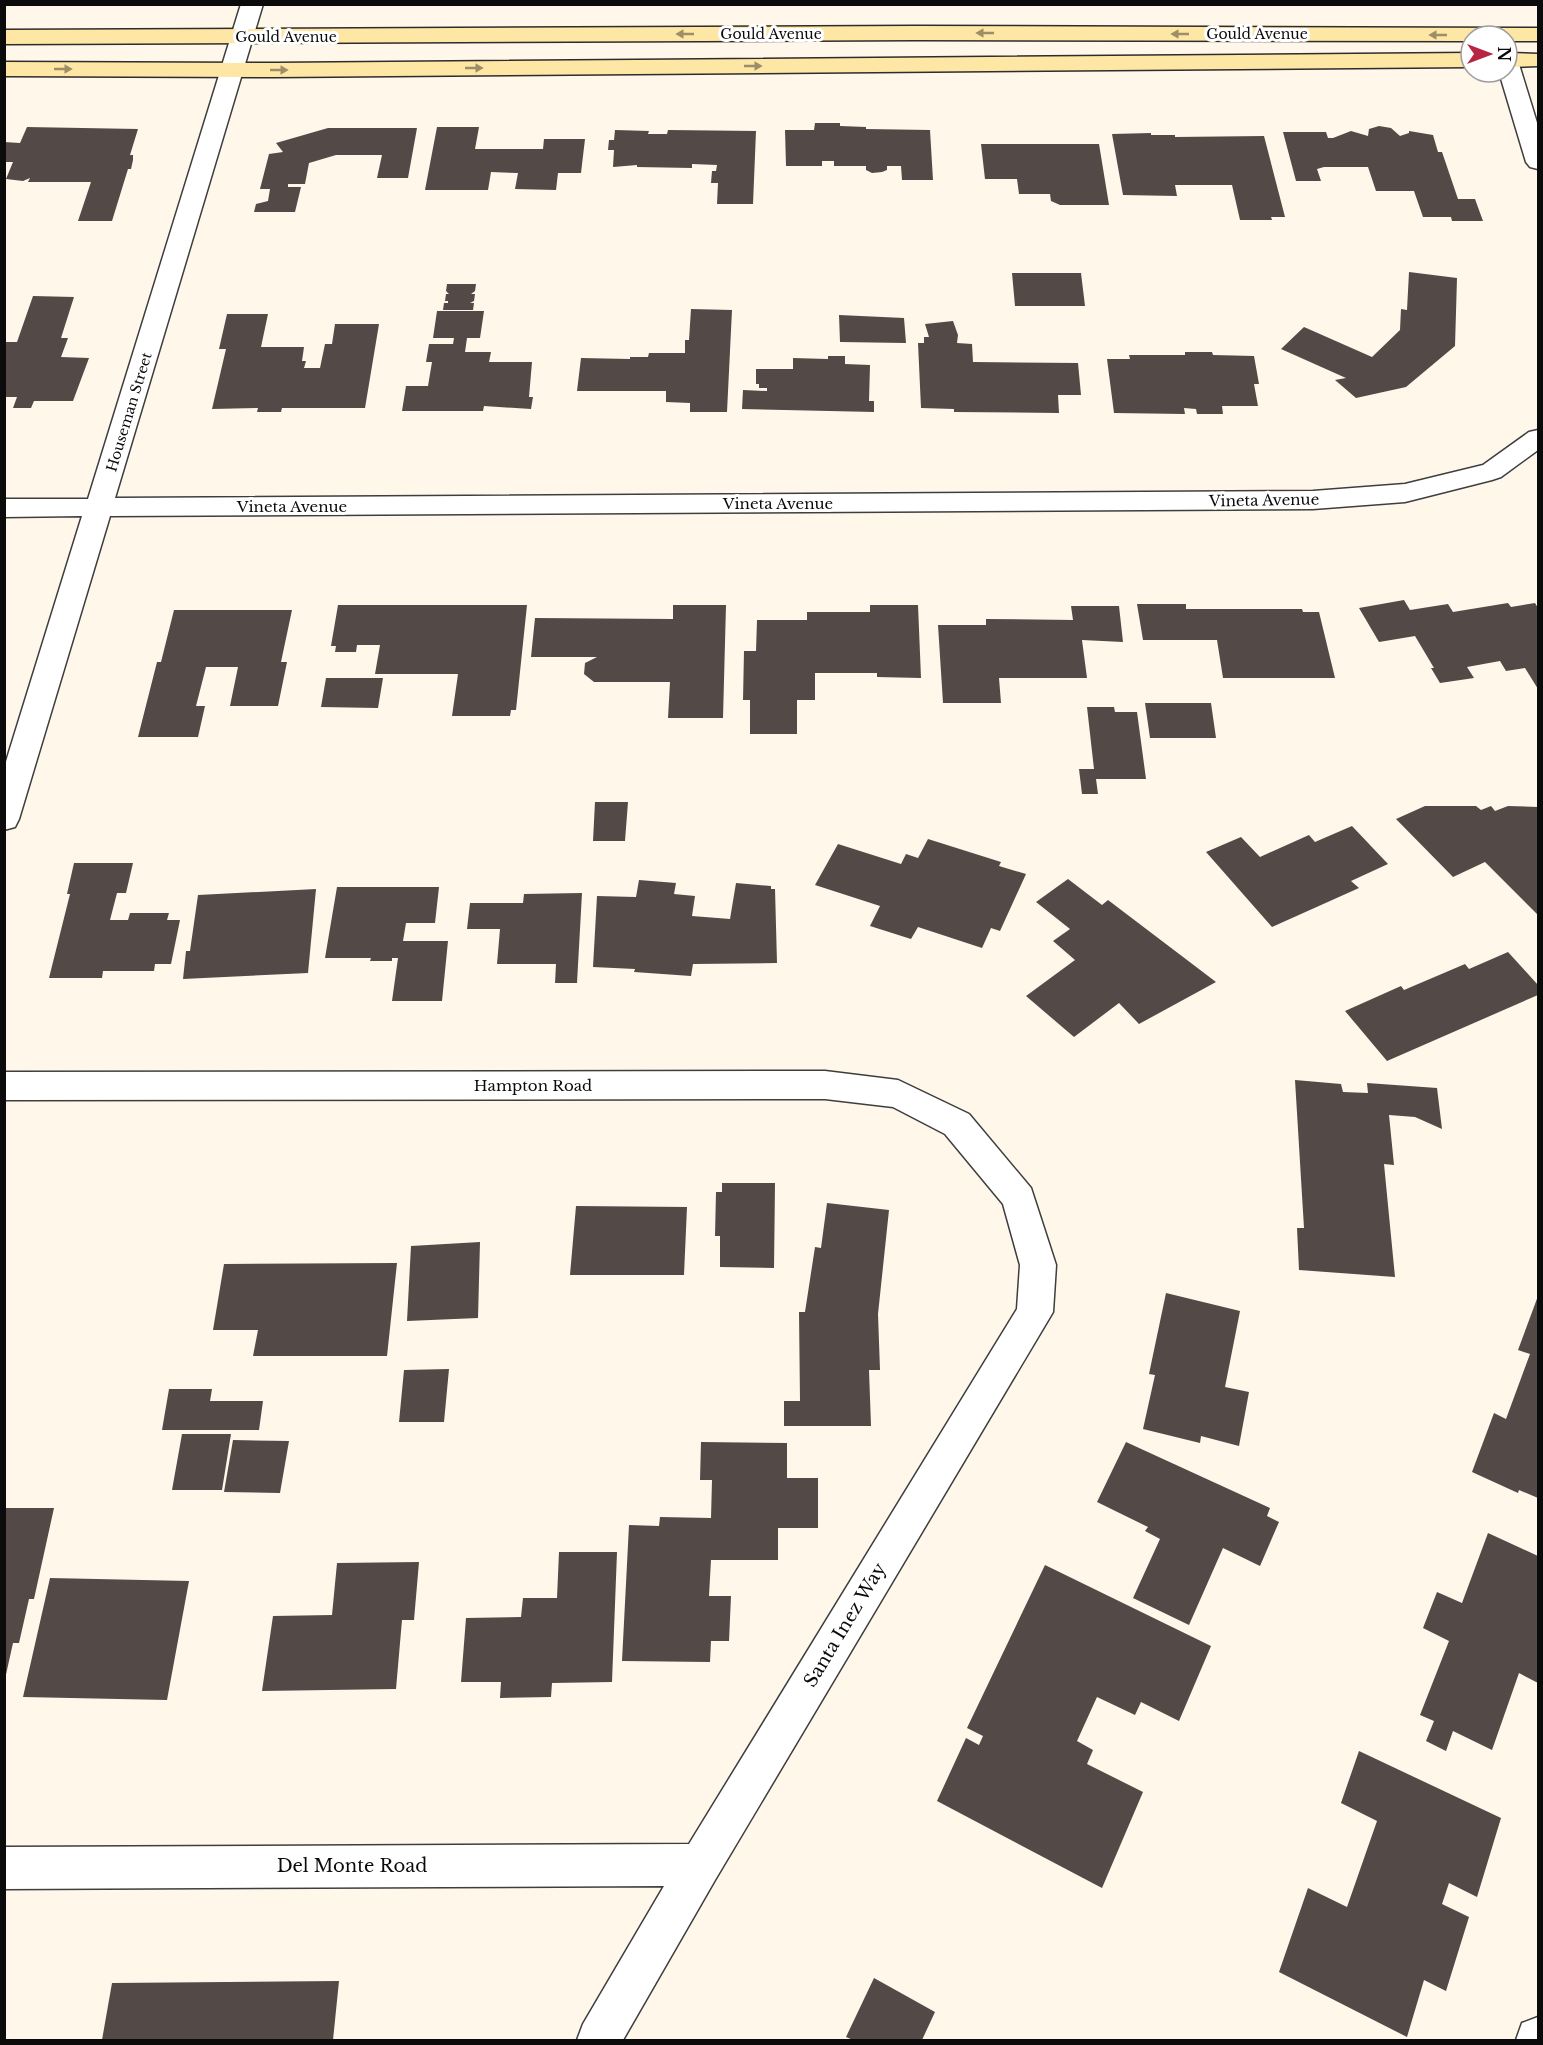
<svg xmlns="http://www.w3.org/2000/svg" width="1543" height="2045" font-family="'Libre Baskerville',serif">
<rect width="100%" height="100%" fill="#fff7e9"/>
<path fill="#534a47" d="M815,123H840V126L866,127V129L930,130L933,180H902L901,166H887V170L882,172L872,173L866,170V166H834V161H822V166H786L785,130H814Z
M1379,126L1391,128L1400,136L1409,133V131L1433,135L1438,152H1442L1458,199H1475L1483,221H1452L1451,217H1423L1414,191H1376L1368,167H1324L1317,169L1321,181H1296L1283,132H1326L1328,138H1333L1351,131L1368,136L1369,129Z
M27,127L138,129L130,155H133V160L131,169H128L112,221H78L91,182H28L30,178L23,181L6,179L13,162H4V142L20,143Z
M437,127H479L475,149H543L544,139H585L581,173H558L556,190L515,189L518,173L491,172L488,190H425Z
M328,128H417L408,178H377L382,155H336L309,163L305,184H288V187H301L295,212H254L256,204L268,201L270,189H260L269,154L283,152L276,143Z
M615,130L649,131L648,134H667L668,130L756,131L753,204H717L718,183H711L712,171H716L717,165L692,164V168L637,167V165L613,167L614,150H608L609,140H614Z
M1151,133V135H1175V137L1264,136L1285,217H1271L1272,220H1240L1232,185H1175L1177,196L1123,195L1112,134Z
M981,144H1099L1109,205H1060L1051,201L1050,194H1019L1017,179H985Z
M1409,272L1457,278L1455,346L1406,387L1356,398L1335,380L1346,378L1281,349L1304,327L1372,357L1400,330L1401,309L1407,310Z
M1012,273H1081L1085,306H1015Z
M447,284H476L475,291L471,294H475L474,301L470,303H474L473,310H443L444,303H448V301H445L446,294H449L446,291Z
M33,296L74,297L61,338H68L61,357L89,358L73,401H34L31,408H13L17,397H4V342H17Z
M691,309L732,310L727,412H690V403L666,402V391H577L581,358L630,359V357H648L649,353H685V340H689Z
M437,311H484L480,338H467L465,352H491L489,362H532L529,397H533L531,409L484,406L483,411H402L406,386H428L432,362H426L429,344H453L454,338H433Z
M227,314H268L261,347H304L302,361H306L304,368H320L325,344H332L335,324H379L365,408H282L281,412H257L258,408L212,409L226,349H219Z
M839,315L904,318L906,343L840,342Z
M953,321L958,335L957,343L972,344L973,362L1078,363L1081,395H1058L1059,413L954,412V409L921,408L918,343H924V337H929L925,324Z
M1185,352H1212L1213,355L1254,356L1259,384H1254L1258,406H1222L1223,414H1197L1196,409L1184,408L1185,414L1114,413L1107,359H1130L1129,355H1185Z
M828,356H845V364L870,365L869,401H874V412L742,409L743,390L767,391V388H759V384H756V369H793V358L828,359Z
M1404,600L1410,610L1448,604L1453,612L1508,603L1511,607L1535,603L1538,608V689L1525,668L1506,671L1500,661L1467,667L1474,678L1440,683L1431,668H1434L1415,636L1379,642L1359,608Z
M1137,604H1186V609H1302L1303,612H1319L1335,678H1223L1217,640H1143Z
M338,605H527L516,710H511L510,716H452L458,674H375L380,645H357L356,652H335L336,646H331Z
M673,605H726L723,718H668L670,682H594L584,674L585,663L597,657H531L535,618L673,619Z
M870,605H918L921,678L877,677V673H815V700H797V734H750V700H743L744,651H756L757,620H807V612H870Z
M1071,606H1119L1123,642L1082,640L1087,678H999L1001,703H943L938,625H986V619L1073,620Z
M174,610H292L281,662H287L278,706H230L238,667H206L196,706H205L198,737H138L157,662H161Z
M326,678H383L378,708L321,707Z
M1145,703H1211L1216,738H1150Z
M1087,707H1114L1115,712H1137L1146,779H1096L1098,794H1082L1079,769H1094Z
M595,802H628L625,841H593Z
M1425,806H1476L1481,810L1491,806L1495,811L1508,806L1538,807V915L1485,862L1453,877L1396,819Z
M1352,826L1388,864L1351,881L1359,888L1272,927L1206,852L1241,837L1260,857L1309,835L1315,842Z
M928,839L1001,862L999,866L1026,874L1000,931L991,928L982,948L918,927L911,939L870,926L880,906L815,885L838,844L901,864L906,854L918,858Z
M74,863H133L126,893H117L110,920H128L130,913H169L167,920H180L171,964H155L154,971H103L102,978H49L70,894H67Z
M1068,879L1102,905L1108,900L1216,982L1139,1024L1119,1003L1074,1037L1026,996L1075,960L1053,941L1070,929L1036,902Z
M639,880L676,883L674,894L695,896L692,916L730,919L736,883L771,886V889H775L777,963L693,964L691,976L634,972L635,969L593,967L597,896L636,897Z
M337,887H439L435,923H406L403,941H448L442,1001H392L398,958H392V961H370L371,958H325Z
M316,889L308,973L183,979L186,951H190L198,895Z
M582,893L577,983H555L556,964H497L500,929H467L470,903H523L524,894Z
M1508,952L1538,985V995L1387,1061L1345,1011L1401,986L1404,990L1465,964L1469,969Z
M1295,1080L1341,1084L1343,1092L1368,1093L1367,1083L1437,1088L1442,1129L1415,1117L1389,1115L1394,1165L1384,1164L1395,1277L1299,1270L1297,1228H1304Z
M722,1183H775L774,1268L720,1267V1236H715L716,1192H722Z
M827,1203L889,1210L878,1314L880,1370H869L871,1426H784V1401H800L799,1312H805L815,1247L821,1248Z
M576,1206L687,1207L684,1275H570Z
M480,1242L478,1318L407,1321L411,1246Z
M397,1263L387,1356H253L258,1330H213L224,1264Z
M1166,1293L1240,1311L1225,1387L1249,1392L1239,1446L1201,1436L1200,1443L1143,1429L1155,1375L1149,1374Z
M1538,1296V1498L1519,1490L1518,1493L1472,1472L1494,1413L1506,1419L1530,1354L1518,1350Z
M449,1369L444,1422H399L404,1370Z
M169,1389H212L210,1401H263L259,1430H162Z
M182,1434H231L222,1490H172Z
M233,1440L289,1441L280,1493L224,1492Z
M701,1442L787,1443V1478H818V1528H778V1560H711L709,1596H731L729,1641H711L710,1662L622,1661L629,1525L659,1526L660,1517L711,1518L712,1480H700Z
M1126,1442L1270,1508L1267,1516L1279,1522L1260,1566L1223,1548L1189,1625L1133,1598L1160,1539L1145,1531L1148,1527L1097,1502Z
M4,1508H54L34,1599H29L19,1643H13L5,1679Z
M1488,1533L1538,1556V1683L1519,1673L1492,1750L1453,1731L1446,1751L1426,1741L1434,1721L1420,1715L1449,1641L1423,1628L1437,1592L1462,1603Z
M559,1552H617L612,1682L552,1683L551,1697L500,1698L501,1682H461L466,1618L521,1617L523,1598H557Z
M419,1562L414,1620H402L396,1689L262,1691L273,1616L332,1615L337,1563Z
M1045,1565L1211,1646L1179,1721L1141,1702L1135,1715L1097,1697L1077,1741L1093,1750L1087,1764L1143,1792L1102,1888L937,1801L966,1738L979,1745L983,1736L967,1728Z
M50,1578L189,1581L167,1700L23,1697Z
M1359,1751L1501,1818L1477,1897L1449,1883L1442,1904L1469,1917L1446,1991L1424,1980L1407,2037L1279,1972L1308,1888L1347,1907L1377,1821L1341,1803Z
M874,1978L935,2012L922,2040H853L846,2037Z
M339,1981L333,2040H102L112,1983Z"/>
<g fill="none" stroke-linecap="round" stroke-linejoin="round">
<g stroke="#3e3e3e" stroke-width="3">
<path id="street" d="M241,4H263L115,498L1313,491L1405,484L1483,465L1529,432L1538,430V450L1501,477L1492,480L1405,502L1313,509L110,516L19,819L15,827L4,830V768L82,516L4,517V499H88Z
M1507,54L1515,56L1518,61L1538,126V169L1530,167L1526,162L1499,72H1507Z
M825,1071L898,1080L969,1114L1031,1188L1056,1265L1053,1312L715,1880L623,2040H577L583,2024L664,1886L4,1889V1847L689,1844L1017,1309L1020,1265L1003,1204L945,1134L893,1107L825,1099L4,1100V1072Z
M1538,2017V2040H1516L1522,2023Z"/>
</g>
<g stroke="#2d2d2d" stroke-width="3">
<path id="secondary" d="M915,26L1538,28V41H1507V36H1471V41L915,40L4,44V30Z
M1471,53V67L275,77L4,76V62L275,63Z
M1507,53L1538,54V66L1507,67Z"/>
</g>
<use href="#street" fill="#fff" fill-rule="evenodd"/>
<use href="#secondary" fill="#fee6a4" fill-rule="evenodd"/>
</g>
<defs><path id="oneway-solid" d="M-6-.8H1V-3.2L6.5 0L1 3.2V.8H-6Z" transform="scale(1.5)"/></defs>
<g fill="#9d8e67">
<use href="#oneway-solid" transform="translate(985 33) rotate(-180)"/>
<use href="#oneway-solid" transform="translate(685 34) rotate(180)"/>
<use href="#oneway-solid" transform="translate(1180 34) rotate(-180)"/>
<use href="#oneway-solid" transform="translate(1438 35) rotate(-180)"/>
<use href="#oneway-solid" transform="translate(753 66)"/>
<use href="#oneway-solid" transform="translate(474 68)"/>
<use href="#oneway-solid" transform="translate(63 69)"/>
<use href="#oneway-solid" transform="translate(279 70)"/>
</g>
<g text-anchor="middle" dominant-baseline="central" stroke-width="6" stroke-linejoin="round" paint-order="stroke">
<g font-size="14" fill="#0b0b0b" stroke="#fff">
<text x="771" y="34">Gould Avenue</text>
<text x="1257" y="34">Gould Avenue</text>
<text x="286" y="37">Gould Avenue</text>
<text transform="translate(129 412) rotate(-73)">Houseman Street</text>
</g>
<g font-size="15" fill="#0b0b0b" stroke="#fff">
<text transform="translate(1264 500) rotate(-1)">Vineta Avenue</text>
<text x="778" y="503">Vineta Avenue</text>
<text x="292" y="506">Vineta Avenue</text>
<text x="533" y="1085">Hampton Road</text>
</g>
<g font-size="18" fill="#0b0b0b" stroke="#fff">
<text transform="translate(845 1625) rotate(-59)">Santa Inez Way</text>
<text x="352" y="1866">Del Monte Road</text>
</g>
</g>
<rect width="1543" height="2045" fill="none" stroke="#0b0b0b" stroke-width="12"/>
<g transform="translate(1489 54) rotate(90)"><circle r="28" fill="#ffffff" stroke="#9d9d9d" stroke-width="1.5"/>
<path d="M0-4.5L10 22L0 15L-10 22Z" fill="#b82543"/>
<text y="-9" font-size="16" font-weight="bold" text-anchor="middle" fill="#0b0b0b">N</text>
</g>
</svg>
